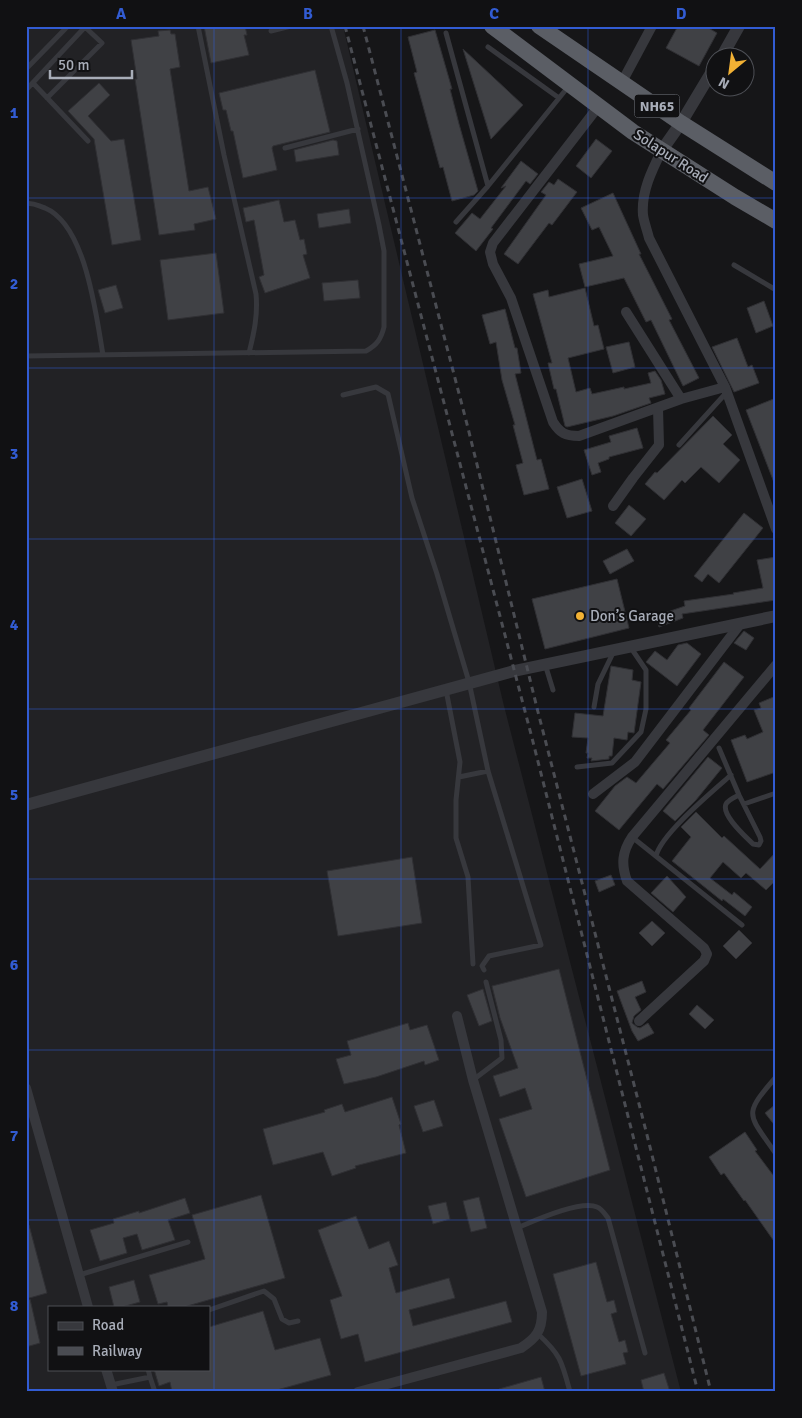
<svg xmlns="http://www.w3.org/2000/svg" width="802" height="1418" font-family="Signika,sans-serif">
<rect width="100%" height="100%" fill="#161618"/>
<path fill="#222225" fill-rule="evenodd" d="M26,26H343L504,706L681,1392H26ZM49,1307H209V1369H49Z"/>
<path fill="#404145" stroke="#303034" d="M204,26H245L247,35H244L249,55L211,63Z
M678,26H705L717,33L699,66L666,48Z
M170,30L171,34H175L180,67L170,69L189,191L208,187L216,219L194,224L195,230L159,235L135,79H137L131,40L159,36L158,31Z
M435,30L452,89H450L459,124L478,191L474,195L452,201L443,167L440,168L414,73L417,72L408,37Z
M463,49L523,105L491,139Z
M315,70L330,132L273,146L272,148L277,170L243,178L233,131H231L226,110H223L219,93Z
M99,83L110,95L88,116L111,141L124,139L141,240L112,245L94,139L68,111Z
M596,139L612,151L591,178L576,166Z
M333,140L337,141L339,155L296,162L294,150Z
M521,161L538,174L530,184L526,181L491,228L493,229L476,251L455,233L472,213L480,219L506,186L501,188Z
M558,179L577,192L552,225L549,223L518,264L504,254L546,195L541,192L549,182L554,185Z
M613,193L641,254H639L672,319L669,320L699,378L683,386L651,320L646,322L624,278L585,287L579,264L613,256L599,227L592,230L581,208Z
M279,200L284,222L295,220L300,240L304,239L307,254L303,255L310,278L265,293L259,277L264,275L254,220L246,222L243,208Z
M349,209L351,223L319,228L317,214Z
M216,253L224,313L168,320L160,260Z
M358,280L360,298L324,301L322,283Z
M116,285L123,308L105,313L98,290Z
M585,288L594,326L598,325L604,349L568,358L576,392L590,388L592,394L624,387V389L651,383L648,373L655,371L661,380L665,394L649,398L651,403L613,416L567,427L565,426L556,389H554L548,363H552L533,294L548,290L549,297Z
M764,301L773,326L756,333L747,308Z
M505,309L515,348H517L521,373L515,374L537,460L541,459L549,489L524,495L516,465L523,463L513,425H515L502,380L496,342L490,344L482,315Z
M737,338L748,367L752,365L759,383L734,392L712,347Z
M629,342L635,367L613,373L606,347Z
M776,398V485H775L746,410Z
M713,416L732,435L723,444L740,460L719,483L701,467L685,483L682,480L664,500L645,484L655,472L657,473Z
M637,428L643,448L609,457V459L598,463L601,472L592,475L584,450L611,442L609,436Z
M582,479L592,511L567,518L557,487Z
M629,505L646,519L631,536L615,523Z
M744,513L763,528L719,583L708,574L702,582L694,576Z
M627,549L634,561L610,574L603,561Z
M776,557V600L682,614L683,618L659,627L656,616L685,606L684,601L734,594L733,593L763,588L757,560Z
M617,579L629,628L545,649L532,599Z
M744,631L754,638L746,650L734,643Z
M687,643L701,654L677,686L646,662L655,651L667,660L678,645Z
M724,662L744,677L703,730L709,735L663,789L657,784L619,830L595,811L615,786L627,777L636,783L670,743L666,740L691,710L689,708Z
M611,666L633,670L632,680L641,682L634,733L628,732L627,740L614,738L612,756H609V759L591,761L592,758H587L588,753H586L588,738L572,737L575,713L603,716Z
M776,696V772L747,782L731,740L745,735L747,739L763,732L754,710L761,708L759,703Z
M708,757L722,768L696,800L675,821L663,811Z
M696,812L722,838L724,836L760,869L776,852V880L766,890L746,873L741,878L723,862L710,878L732,895L734,892L752,907L745,916L723,899L722,901L672,861L691,837L681,827Z
M412,857L422,923L338,936L327,871Z
M611,875L615,885L599,892L595,881Z
M667,876L686,897L673,912L651,893Z
M652,921L665,933L652,946L639,933Z
M739,930L752,943L736,959L723,946Z
M559,969L610,1170L526,1197L499,1119L532,1109L525,1088L500,1097L493,1076L518,1068L500,1018L492,986Z
M642,981L646,992L635,997L641,1010L634,1016L632,1023L637,1027L640,1028L648,1023L654,1033L638,1041L632,1031L617,991Z
M483,989L492,1021L479,1026L467,995Z
M697,1005L714,1020L705,1029L689,1014Z
M408,1023L410,1030L427,1025L439,1060L425,1065L424,1061L376,1077L344,1084L336,1059L351,1055L347,1041Z
M392,1097L401,1124L399,1125L406,1153L355,1166L356,1168L332,1176L323,1152L273,1165L263,1129L325,1112L324,1110L342,1104L345,1112Z
M434,1100L443,1126L423,1132L414,1106Z
M776,1104V1127L765,1113Z
M745,1132L757,1150L755,1151L776,1179V1244L745,1200L744,1201L724,1173L721,1175L709,1157Z
M261,1195L285,1278L184,1307H168L167,1302L158,1304L149,1275L205,1259L192,1215Z
M479,1197L487,1228L471,1232L463,1201Z
M185,1198L190,1213L168,1220L175,1240L142,1250L137,1234L123,1238L127,1253L100,1261L90,1230L114,1223L113,1219L139,1211V1213Z
M446,1202L450,1219L433,1224L428,1206Z
M356,1216L369,1249L389,1241L398,1265L389,1268L396,1293L449,1278L455,1298L409,1310L413,1326L506,1301L512,1322L365,1362L358,1334L341,1339L330,1300L342,1296L318,1230Z
M26,1225H29L47,1293L26,1299Z
M596,1262L607,1302L614,1300L617,1312L611,1314L619,1342L625,1340L628,1352L623,1353L626,1364L581,1376L553,1274Z
M134,1280L140,1302L122,1307H114L109,1287Z
M30,1299L40,1343L26,1347V1300Z
M263,1311L275,1350L320,1338L331,1375L277,1390V1392H172L170,1382L159,1386L154,1369H209V1327Z
M664,1373L670,1392H644L641,1380Z
M541,1377L545,1392H499V1389Z"/>
<g fill="none" stroke-linecap="round" stroke-linejoin="round">
<path stroke="#37383d" stroke-width="5" d="M198,26L224,155L256,294C258,315 254,333 249,353
M271,31L291,26
M446,33L488,186
M488,47L559,98
M26,69L68,26
M33,83L88,141
M26,90L86,26
M47,98L102,43L85,27
M285,148L358,129
M26,204C33,202 38,206 45,208C86,225 96,315 103,355
M456,222L488,186L568,87
M734,265L776,290
M26,356L366,351C377,345 381,339 384,327V251L379,225L347,83L331,26
M343,395L376,387L388,394L412,498L437,574L469,682L488,771L541,945L489,956L482,966L484,970
M679,445L726,393
M545,664L553,690
M446,690L460,762L456,800V838L468,877L473,964
M594,707L598,684L614,651
M719,748L739,795L760,837L761,841L759,845L753,844C745,836 721,815 726,804C728,800 735,797 739,795
M577,767L612,763L641,732L646,709V670L631,648
M459,777L488,771
M744,804L776,793
M632,837L742,925
M656,856C661,834 713,791 731,775
M776,1077C742,1116 748,1113 776,1154
M473,1080L502,1058L501,1040L486,982
M517,1228C534,1221 580,1200 597,1207C602,1209 605,1214 608,1218L645,1353
M79,1275L188,1242
M209,1310L264,1291L274,1299L282,1319L289,1323L298,1321
M538,1334C561,1355 562,1362 570,1392
M150,1377L155,1392
M111,1385L150,1377L148,1369"/>
<path stroke="#37383d" stroke-width="10" d="M622,82L652,26
M598,107L493,243L490,252L493,264L511,298L553,422C560,433 565,436 579,436L681,399L725,387
M662,150C652,170 641,192 643,215C644,222 647,230 649,238L725,387L776,529
M626,312L681,399
M613,506L633,478L659,445L658,408
M593,794L635,762L741,623
M639,1021L704,961L707,954L704,948L627,881C621,864 622,852 632,837L776,665
M26,1088L88,1307
M106,1369L113,1392
M358,1392L521,1348C536,1338 542,1331 542,1312L473,1080L457,1016"/>
<path stroke="#37383d" stroke-width="12" d="M721,58L739,26
M662,150L681,123L714,68
M26,805L514,671L776,616"/>
<path stroke="#5b5e65" stroke-width="16" d="M492,26L633,132L735,197L776,221
M539,26L681,123L776,183"/>
<path stroke="#4a4c52" stroke-width="3" stroke-dasharray="6 5" stroke-linecap="butt" d="M345,26L532,738L698,1392
M363,26L468,428L538,712L646,1131L711,1392"/>
</g>
<path fill="none" stroke="#325cd3" stroke-width="1" stroke-opacity="0.55" d="M214,26V1392M401,26V1392M588,26V1392M26,198H776M26,368H776M26,539H776M26,709H776M26,879H776M26,1050H776M26,1220H776"/>
<circle fill="#f2b134" stroke="#111113" stroke-width="2" cx="580" cy="616" r="5"/>
<g text-anchor="middle" dominant-baseline="central" stroke-width="4" stroke-linejoin="round" paint-order="stroke">
<rect fill="#111113" stroke="#7b7e86" stroke-width="1" x="634.5" y="94.5" width="45" height="23" rx="4"/>
<g font-size="14" font-weight="bold" fill="#a8adb8">
<text x="657" y="106">NH65</text>
</g>
<g font-size="15" fill="#a8adb8" stroke="#111113">
<text transform="translate(671 156) rotate(33)">Solapur Road</text>
</g>
<g font-size="15" fill="#a8adb8" stroke="#111113" text-anchor="start">
<text x="590" y="616">Don’s Garage</text>
</g>
</g>
<rect width="802" height="1418" fill="none" stroke="#111113" stroke-width="55"/>
<rect x="48" y="1306" width="162" height="65" fill="#111113" stroke="#4d4f55"/>
<rect x="58" y="1322" width="25" height="8" fill="#37383d" stroke="#4d4f55"/>
<text x="92" y="1330" font-size="15" fill="#a8adb8">Road</text>
<rect x="58" y="1347" width="25" height="8" fill="#4a4c52" stroke="#4d4f55"/>
<text x="92" y="1356" font-size="15" fill="#a8adb8">Railway</text>
<g transform="translate(730 72) rotate(209)"><circle r="24" fill="#111113" stroke="#4d4f55"/>
<path d="M0-4L9 19L0 12L-9 19Z" fill="#f2b134"/>
<text y="-8" font-size="14" font-weight="bold" text-anchor="middle" fill="#a8adb8">N</text>
</g>
<path d="M50 70v8h82v-8" fill="none" stroke="#a8adb8" stroke-width="2.5"/>
<text x="58" y="70" font-size="15" fill="#a8adb8" stroke="#111113" stroke-width="4" paint-order="stroke">50 m</text>
<rect x="28" y="28" width="746" height="1362" fill="none" stroke="#325cd3" stroke-width="2"/>
<g font-size="16" text-anchor="middle" font-weight="bold" fill="#325cd3">
<text x="121" y="19">A</text>
<text x="308" y="19">B</text>
<text x="494" y="19">C</text>
<text x="681" y="19">D</text>
<text x="14" y="118">1</text>
<text x="14" y="289">2</text>
<text x="14" y="459">3</text>
<text x="14" y="630">4</text>
<text x="14" y="800">5</text>
<text x="14" y="970">6</text>
<text x="14" y="1141">7</text>
<text x="14" y="1311">8</text>
</g>
</svg>
